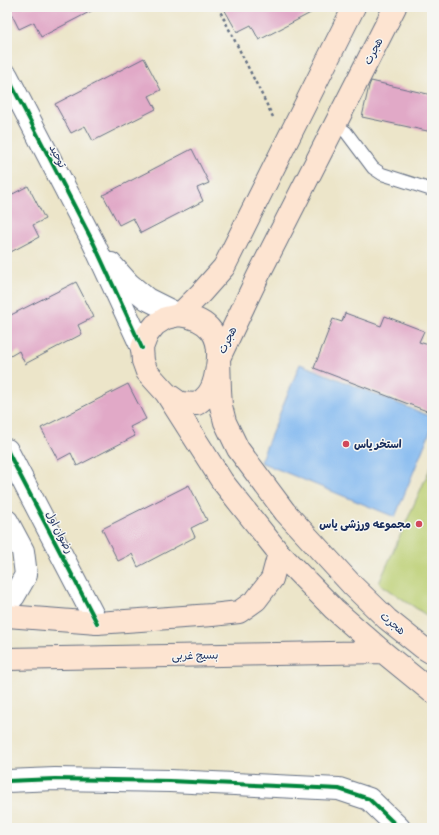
<svg xmlns="http://www.w3.org/2000/svg" width="439" height="835" font-family="'Patrick Hand','Playpen Sans Arabic',sans-serif">
<rect width="100%" height="100%" fill="#f6f6f2"/>
<filter id="ink" filterUnits="userSpaceOnUse"><feTurbulence type="fractalNoise" baseFrequency=".025" numOctaves="2"/><feDisplacementMap in="SourceGraphic" scale="8" xChannelSelector="R" yChannelSelector="G"/><feConvolveMatrix kernelMatrix="1 2 1 2 8 2 1 2 1" color-interpolation-filters="sRGB"/></filter>
<filter id="wash" filterUnits="userSpaceOnUse"><feTurbulence type="fractalNoise" baseFrequency=".012" numOctaves="4" result="noise"/><feDisplacementMap in="SourceGraphic" scale="16" xChannelSelector="R" yChannelSelector="G"/><feGaussianBlur stdDeviation="0.9" result="paint"/><feColorMatrix in="noise" values="0 0 0 0 0 0 0 0 0 0 0 0 0 0 0 0 0 1.4 0 .05"/><feComposite in="paint" operator="in"/></filter>
<g filter="url(#wash)">
<rect width="100%" height="100%" fill="#ece5c9"/>
<path fill="#bccf73" stroke="#6c7f68" d="M432,464V616L426,615L379,583Z"/>
<path fill="#81b8f0" stroke="#4e74a7" d="M300,364L432,417V427L395,517L260,462Z"/>
<g id="blocks">
<path fill="#e1a9c7" d="M8,7H99L41,37L34,22L19,29Z
M223,7H322L259,40L251,25L237,32Z
M144,58L161,90L149,96L156,109L93,141L85,126L71,133L55,104Z
M371,81L432,95V132L362,117L369,86Z
M192,149L209,183L197,188L203,201L141,233L133,218L119,225L103,195Z
M28,186L45,219L33,225L39,237L7,254V197Z
M76,282L94,317L78,325L82,334L25,364L19,351L7,358V317Z
M345,313L381,326L385,316L424,331L419,342L432,346V413L314,368L333,319L342,322Z
M128,384L146,419L130,427L135,436L77,466L71,453L58,460L41,428Z
M189,485L207,520L191,528L195,537L138,567L132,554L118,561L102,529Z"/>
</g>
</g>
<g filter="url(#ink)">
<use href="#blocks" fill-opacity="0" stroke="#646f83" stroke-width="1"/>
<g fill="none" stroke-linecap="round" stroke-linejoin="round">
<g stroke="#646f83" stroke-width="14">
<path id="service" d="M335,124L346,132L373,168L382,174L432,190"/>
</g>
<g stroke="#646f83" stroke-width="24">
<path id="minor" d="M7,76L94,244L142,348
M111,264L129,284L147,299L179,315
M7,450L97,623
M7,521L23,551L26,575L14,596L7,604
M7,781L55,779L170,781L339,789L369,799L399,828"/>
</g>
<g stroke="#646f83" stroke-width="24">
<path id="secondary" d="M395,7L258,276L219,358L220,390L221,406L225,422L238,449L285,512L352,585L387,619L422,647L432,653
M179,315L201,293L224,267L354,7
M179,315C210,319 222,336 217,367C215,377 215,385 208,394C205,398 201,401 197,404L180,403L166,393L147,372L143,361L142,348L147,335L155,325L166,318Z
M166,393L222,481L279,553L334,609L383,652L432,692
M7,616L97,623L212,615L239,612L256,600L272,579L279,553
M7,659L383,652"/>
</g>
<path stroke="#646f83" stroke-width="2.5" stroke-dasharray="3 3" stroke-linecap="butt" d="M218,7L274,119"/>
<use href="#service" stroke="#fff" stroke-width="12"/>
<use href="#minor" stroke="#fff" stroke-width="22"/>
<use href="#secondary" stroke="#fde4d1" stroke-width="22"/>
<g stroke="#f6f6f2" stroke-width="6">
<path id="cycleway" d="M7,76L94,244L142,348
M7,450L97,623
M7,781L55,779L170,781L339,789L369,799L399,828"/>
</g>
<use href="#cycleway" stroke="#00873e" stroke-width="4"/>
</g>
</g>
<g fill="#d1495b" stroke="#f6f6f2" stroke-width="1.5">
<circle cx="346" cy="444" r="4"/>
<circle cx="419" cy="524" r="4"/>
</g>
<g text-anchor="middle" dominant-baseline="central" stroke-width="3" stroke-linejoin="round" paint-order="stroke">
<g font-size="11" fill="#1b2f5e" stroke="#f6f6f2">
<text transform="translate(373 51) rotate(-63)">هجرت</text>
<text transform="translate(58 156) rotate(63)">توحید</text>
<text transform="translate(227 340) rotate(-65)">هجرت</text>
<text transform="translate(60 532) rotate(62)">رضوان اول</text>
<text transform="translate(393 623) rotate(40)">هجرت</text>
<text transform="translate(195 655) rotate(-1)">بسیج غربی</text>
</g>
<g font-size="11" font-weight="bold" fill="#1b2f5e" stroke="#f6f6f2" text-anchor="start">
<text x="354" y="444">استخر یاس</text>
<text x="411" y="524" text-anchor="end">مجموعه ورزشی یاس</text>
</g>
</g>
<rect width="439" height="835" fill="none" stroke="#f6f6f2" stroke-width="24"/>
</svg>
